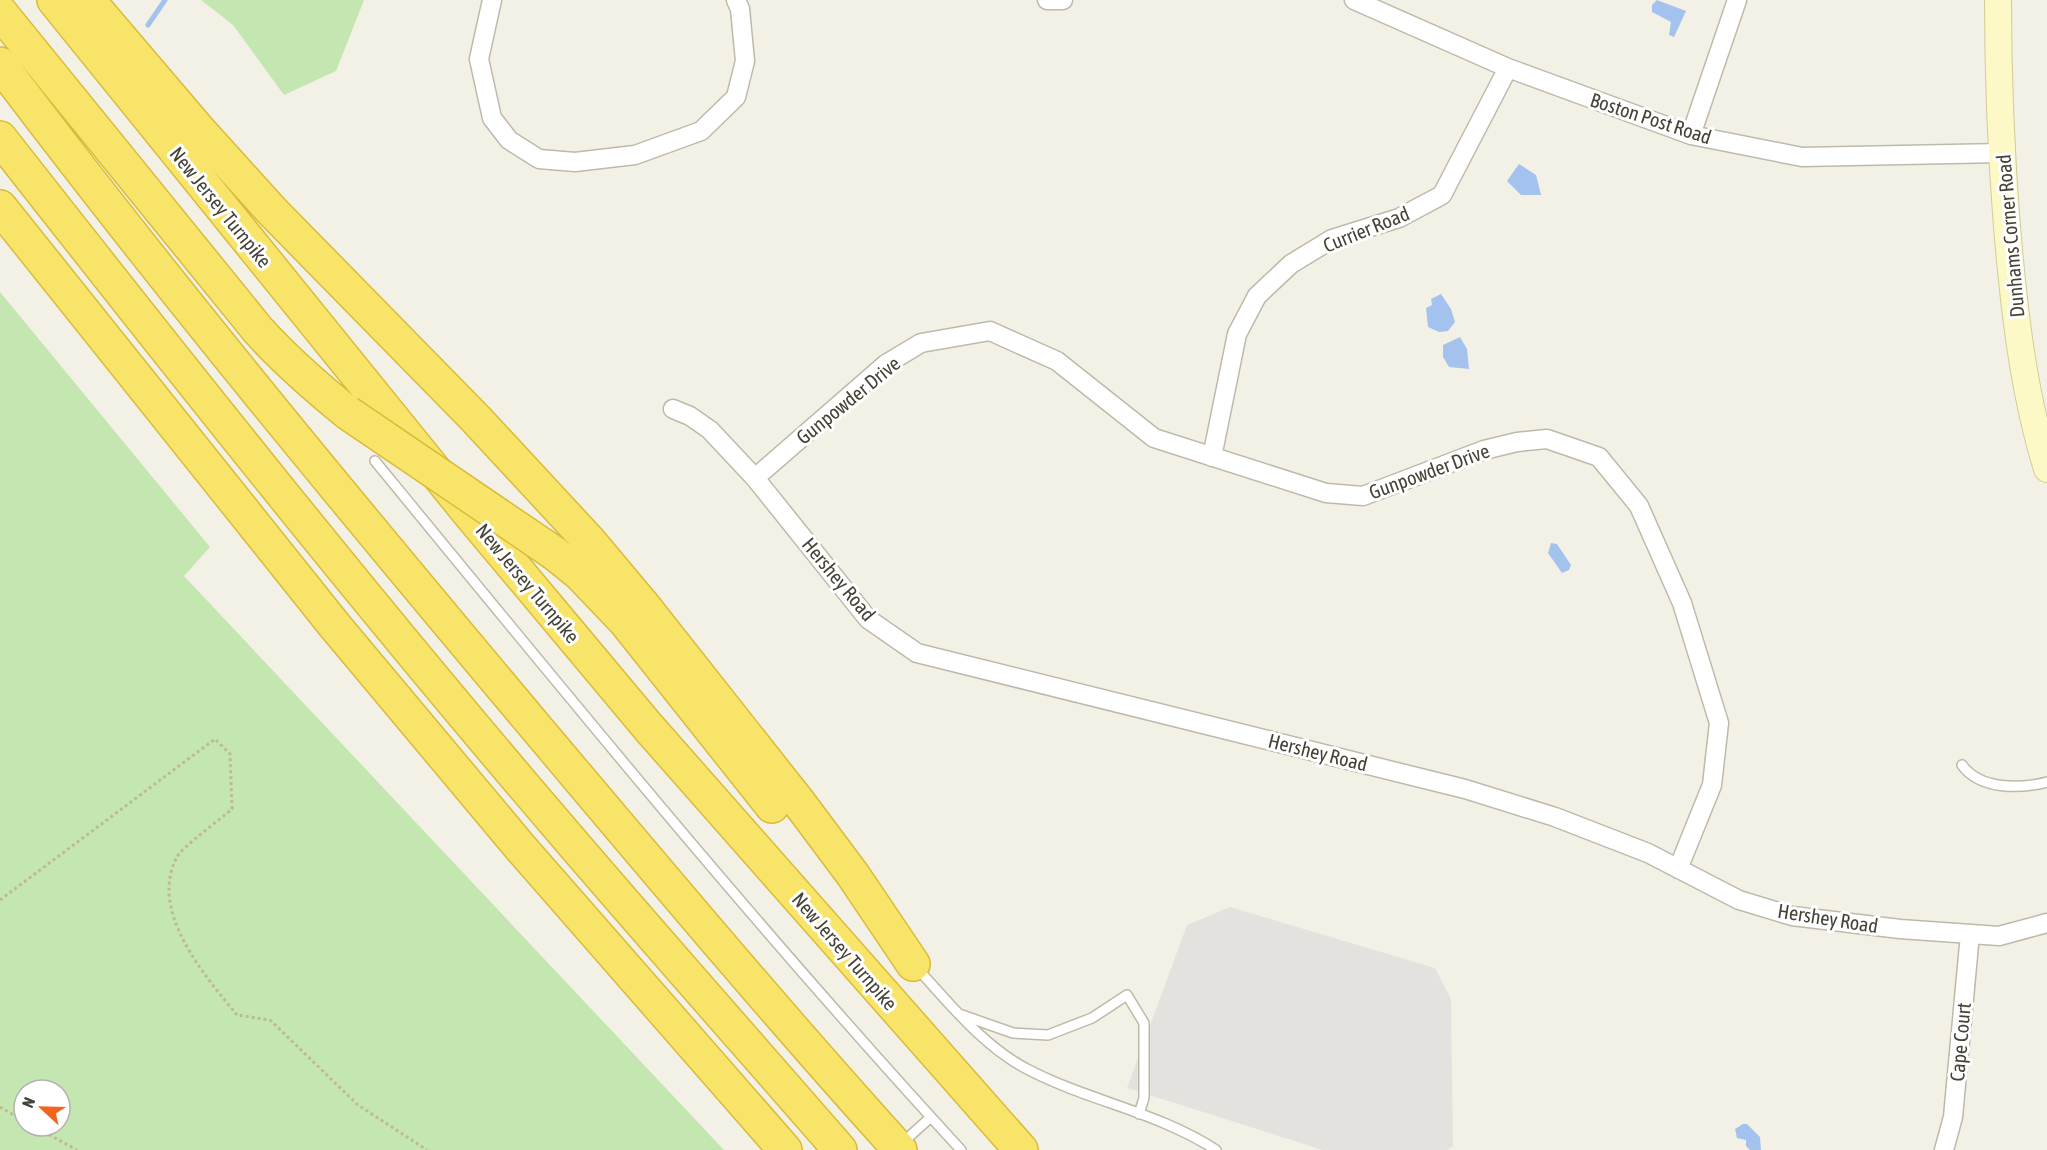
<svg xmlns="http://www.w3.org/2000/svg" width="2047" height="1150" font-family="'Asap Condensed',sans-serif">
<rect width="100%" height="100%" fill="#f3f1e6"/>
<path fill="#c4e6b0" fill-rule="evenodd" d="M201,0H364L336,71L284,95L233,25Z
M0,292L210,547L184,576L724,1150H0ZM24,1090H60V1126H24Z"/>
<path fill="#e4e2de" d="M1230,907L1435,968L1451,999L1453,1146L1447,1150H1323L1127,1088L1187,925Z"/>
<path fill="#a4c2ee" d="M1657,0L1686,11L1674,37L1669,35L1671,22L1652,12V5Z
M1519,164L1536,175L1541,195H1521L1507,181Z
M1441,294L1451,309L1455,322L1448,331L1439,332L1428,327L1426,308L1432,305L1431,299Z
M1460,337L1467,349L1469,369L1449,367L1443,357V345Z
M1551,543L1557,544L1571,565L1569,570L1562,573L1548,553Z
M1743,1124H1747L1760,1137L1761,1150H1750L1746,1146V1140L1737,1138L1735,1129Z"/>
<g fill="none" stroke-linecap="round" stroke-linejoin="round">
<path stroke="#a4c2ee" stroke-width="5" d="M148,25L165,0"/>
<g stroke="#bebaa9" stroke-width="12">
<path id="lane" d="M375,461C566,694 757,928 961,1150
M1962,765C1980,790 2020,789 2047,782
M916,967C950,1004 983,1046 1027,1069C1088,1101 1158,1112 1216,1150
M962,1015L1013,1033L1048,1035L1092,1018L1127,995L1144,1023V1098L1139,1114
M901,1144L931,1117"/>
</g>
<g stroke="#bebaa9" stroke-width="21">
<path id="street" d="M492,0L479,59L492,118L509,140L539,159L575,162L635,155L701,131L736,97L745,61L740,9L736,0
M1047,0H1063
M1354,0L1508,68L1691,135L1802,157L2001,153
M1691,135L1737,0
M673,409L690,416L710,430L755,478L868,619L917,653L1465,789L1555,817L1648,853L1739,900L1792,916L1900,929L1999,936L2047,923
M1212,457L1237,334L1257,296L1291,264L1332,239L1399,218L1442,195L1508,68
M755,478L886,364L921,343L990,331L1057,361L1154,438L1326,493L1363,496L1484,450L1517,442L1547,439L1599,457L1639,506L1682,603L1719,723L1712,785L1678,869
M1944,1150L1953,1117L1970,934"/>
</g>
<g stroke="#d1cc97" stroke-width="28">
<path id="secondary" d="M1998,0C1998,76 2001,152 2007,227C2014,309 2023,391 2047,469"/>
</g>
<g stroke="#d9bb3a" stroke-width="36">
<path id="highway" d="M54,0L469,513L649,728L1021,1150
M88,0L197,128L272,211L476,419L590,542L642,604L800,804L853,875L913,964
M0,12L258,330C286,361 316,387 348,413
M0,64C172,292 355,512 539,731C658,872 776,1013 900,1150
M0,138C182,370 366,602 558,826C651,935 746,1042 840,1150
M0,207L335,626L520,847L785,1150
M554,553L580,574L625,621L772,806"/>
</g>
<path stroke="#bfb99b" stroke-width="3" stroke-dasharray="3 3" stroke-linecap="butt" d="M0,900L215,739L230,754L232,809C222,818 181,848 177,857C148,911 205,976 237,1015L270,1020L358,1105L427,1150
M0,1107L24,1121
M33,1126L77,1150"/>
<use href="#lane" stroke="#fff" stroke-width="9"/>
<use href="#street" stroke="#fff" stroke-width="18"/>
<use href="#secondary" stroke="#fdf9c6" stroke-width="26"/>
<use href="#highway" stroke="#f9e46a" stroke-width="33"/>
<g stroke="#d9bb3a" stroke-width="36" stroke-linecap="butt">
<path id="highway-bridge" d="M348,413L554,553"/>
</g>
<use href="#highway-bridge" stroke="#f9e46a" stroke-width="33"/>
</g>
<g text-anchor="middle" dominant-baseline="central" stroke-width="6" stroke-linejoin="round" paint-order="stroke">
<g font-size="20" fill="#454236" stroke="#fff">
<text transform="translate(1651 118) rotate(18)">Boston Post Road</text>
<text transform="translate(221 207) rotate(51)">New Jersey Turnpike</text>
<text transform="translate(1366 229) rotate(-22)">Currier Road</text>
<text transform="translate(2010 236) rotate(-95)">Dunhams Corner Road</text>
<text transform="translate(848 400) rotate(-39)">Gunpowder Drive</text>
<text transform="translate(1429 471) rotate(-20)">Gunpowder Drive</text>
<text transform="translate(839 579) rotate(50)">Hershey Road</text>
<text transform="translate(528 583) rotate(50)">New Jersey Turnpike</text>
<text transform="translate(1318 752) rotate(14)">Hershey Road</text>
<text transform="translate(1828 918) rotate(9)">Hershey Road</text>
<text transform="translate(845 951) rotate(49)">New Jersey Turnpike</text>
<text transform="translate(1960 1042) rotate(-85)">Cape Court</text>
</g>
</g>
<g transform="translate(42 1108) rotate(292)"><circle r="28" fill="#ffffff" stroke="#b5b3af" stroke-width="1.5"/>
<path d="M0-4.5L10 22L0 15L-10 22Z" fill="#f4631c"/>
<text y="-9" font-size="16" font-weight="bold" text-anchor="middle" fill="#454236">N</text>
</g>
</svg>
